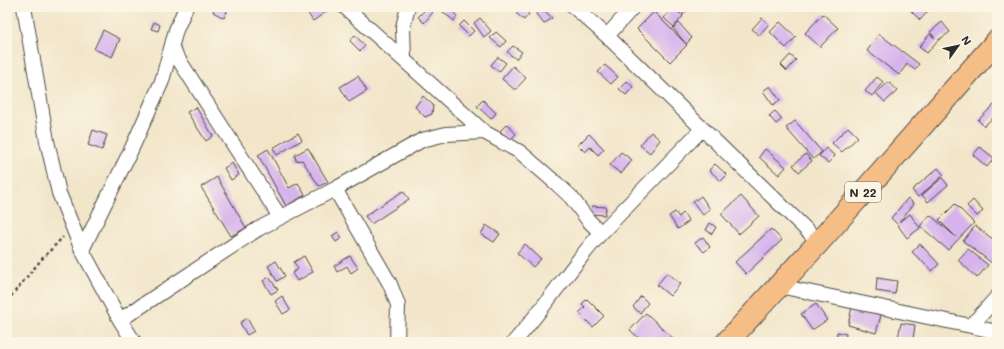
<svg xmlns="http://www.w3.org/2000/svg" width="1004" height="349" font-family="Mali,sans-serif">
<rect width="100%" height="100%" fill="#fcf5e5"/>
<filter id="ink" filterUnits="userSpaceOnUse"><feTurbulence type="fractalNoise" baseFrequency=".025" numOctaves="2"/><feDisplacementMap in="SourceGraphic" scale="8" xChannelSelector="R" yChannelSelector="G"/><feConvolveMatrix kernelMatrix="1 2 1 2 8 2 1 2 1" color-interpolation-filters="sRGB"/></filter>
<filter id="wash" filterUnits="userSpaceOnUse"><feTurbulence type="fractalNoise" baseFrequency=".012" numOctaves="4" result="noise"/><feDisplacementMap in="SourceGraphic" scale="16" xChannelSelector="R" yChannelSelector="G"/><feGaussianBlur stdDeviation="0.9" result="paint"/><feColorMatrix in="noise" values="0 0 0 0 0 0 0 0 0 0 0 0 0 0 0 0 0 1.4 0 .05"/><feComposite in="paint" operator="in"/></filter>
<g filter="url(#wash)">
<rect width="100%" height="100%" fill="#f2e6ca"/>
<g id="blocks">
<path fill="#d7b3ed" d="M215,7H224L228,9L224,18L213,12Z
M308,7H328L330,9L313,21L305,9Z
M521,7L529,14L524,20L516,13Z
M541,7L552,18L544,24L536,14Z
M675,7H686L688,10L682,15L683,16L674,27L664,18L673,8L681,14Z
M907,7H927L930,9L920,20Z
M427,8L433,12L424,23L418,17Z
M449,8L457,16L454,21L443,12Z
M654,12L687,45L670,62L637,29Z
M823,14L838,28L820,47L805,33Z
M480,18L491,31L484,37L474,23Z
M762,18L769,24L759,35L752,29Z
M464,21L474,31L469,36L459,26Z
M154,22L160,25L158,31L151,29Z
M780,22L796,37L786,48L770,32Z
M942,22L950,32L937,41L927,53L919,47L930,34L935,38L930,32Z
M679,23L692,38L686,44L673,28Z
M103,30L120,39L112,57L94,49Z
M496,32L506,41L501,47L490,38Z
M879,34L919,64L915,70L907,64L899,75L867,51Z
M355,35L365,46L360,51L350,41Z
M513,46L522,52L516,59L507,52Z
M790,55L796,60L787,71L781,65Z
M498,57L506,63L499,72L491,65Z
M605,65L618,77L611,84L598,72Z
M513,66L526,78L515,90L502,79Z
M358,76L367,91L349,102L340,87Z
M877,77L883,82L872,96L865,91Z
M627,81L633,87L626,95L619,89Z
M889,82L897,91L885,102L876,93Z
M770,86L780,100L773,105L763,91Z
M423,96L433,105L432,114L425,117L415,107Z
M483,100L496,113L491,119L477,106Z
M995,104L997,106V114L984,126L978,120Z
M196,107L213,136L206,141L187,112Z
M775,111L782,119L776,124L769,116Z
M795,121L822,152L813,159L786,128Z
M507,124L516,134L509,141L500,131Z
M848,127L858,137L842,152L832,143Z
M93,130L107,135L102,150L88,145Z
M651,132L660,140L650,153L640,145Z
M298,133L302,140L277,155L273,148Z
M589,134L604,149L598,155L590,147L585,152L578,145Z
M980,147L994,158L987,167L973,155Z
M308,148L328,182L319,186L302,160L296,161L295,155Z
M826,148L835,156L828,163L819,156Z
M268,149L289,188L298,183L305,195L286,206L258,155Z
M765,149L786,167L779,175L759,157Z
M621,152L632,160L621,174L610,165Z
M806,154L812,161L799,172L793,165Z
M232,163L239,175L231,180L224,168Z
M715,164L727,175L721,181L709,170Z
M938,168L944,175L918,197L912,190Z
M217,177L246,228L231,236L201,187Z
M942,178L948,185L928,202L922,195Z
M403,191L409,199L371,224L365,216Z
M701,196L710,209L703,215L693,202Z
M741,196L759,216L739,234L721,214Z
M908,198L914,204L899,222L910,214L920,228L907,238L897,224L891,218Z
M973,200L983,211L977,216L967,206Z
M955,204L974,223L948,250L920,226L930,215L956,237L939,220Z
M592,206L606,207L605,215L591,214Z
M675,212L679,217L683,213L689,221L678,229L669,216Z
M710,223L716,227L712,234L706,230Z
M486,225L500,234L494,242L481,234Z
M975,226L997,242V267L963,241Z
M771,229L782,240L746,274L735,262Z
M338,232L342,238L336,242L332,236Z
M703,237L710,247L704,252L695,243Z
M525,244L541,259L533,267L517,253Z
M920,244L939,264L932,271L912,252Z
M968,249L988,265L977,278L958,260Z
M304,256L313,272L297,281L292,273L298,269L294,262Z
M350,256L358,268L351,273L347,266L337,272L334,266Z
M276,261L285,276L277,281L268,266Z
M667,273L680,284L670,296L657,285Z
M269,277L278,290L271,294L263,281Z
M877,278L897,281L895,294L876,291Z
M282,296L290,310L283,314L275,301Z
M641,296L648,303L640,313L633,307Z
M587,299L604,316L593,327L579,313L585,307L582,304Z
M816,304L827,320L812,330L801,314Z
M852,307L881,315L876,333L848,325Z
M646,313L677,342H643L630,330Z
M247,318L254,331L247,335L240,323Z
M901,323L915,325L913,340L898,338Z
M837,332L846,334L845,342H836Z"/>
</g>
</g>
<g filter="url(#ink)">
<use href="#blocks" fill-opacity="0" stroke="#494743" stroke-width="1"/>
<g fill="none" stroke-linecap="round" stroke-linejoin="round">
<g stroke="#494743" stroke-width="16">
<path id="minor" d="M24,7L47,141L59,193L82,250L120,320L134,342
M345,7L484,132L520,152L557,184L571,197L588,220L601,233C570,268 545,307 514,342
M574,7L607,36
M633,7L607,36L819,242
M172,49L280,217
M404,60L403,27L408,7
M335,189L390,284L398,305L397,342
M601,233L702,129
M82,250L132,148L162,81L176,30L186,7
M779,286L971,326L997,332
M120,320L258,229L335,189L422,140L446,134L484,132
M971,326L997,297"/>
</g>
<g stroke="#494743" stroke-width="24">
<path id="primary" d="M727,342L819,242L997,41"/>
</g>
<path stroke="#494743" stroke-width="2.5" stroke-dasharray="3 3" stroke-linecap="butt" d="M7,301L41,260L63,237"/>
<use href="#minor" stroke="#fff" stroke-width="14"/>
<use href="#primary" stroke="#f6be87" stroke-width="22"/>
</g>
</g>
<g text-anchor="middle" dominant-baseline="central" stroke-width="3" stroke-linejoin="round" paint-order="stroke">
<rect fill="#fcf5e5" stroke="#6a6863" stroke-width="1" x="845" y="182" width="36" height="20" rx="3"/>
<g font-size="12" font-weight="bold" fill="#2b2b2b">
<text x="863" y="192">N 22</text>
</g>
</g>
<rect width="1004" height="349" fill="none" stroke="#fcf5e5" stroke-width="24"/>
<g transform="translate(958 46) rotate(57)" stroke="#fcf5e5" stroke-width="3" paint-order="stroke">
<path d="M0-3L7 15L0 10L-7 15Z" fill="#2b2b2b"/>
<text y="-6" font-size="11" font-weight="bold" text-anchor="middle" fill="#2b2b2b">N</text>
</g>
</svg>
